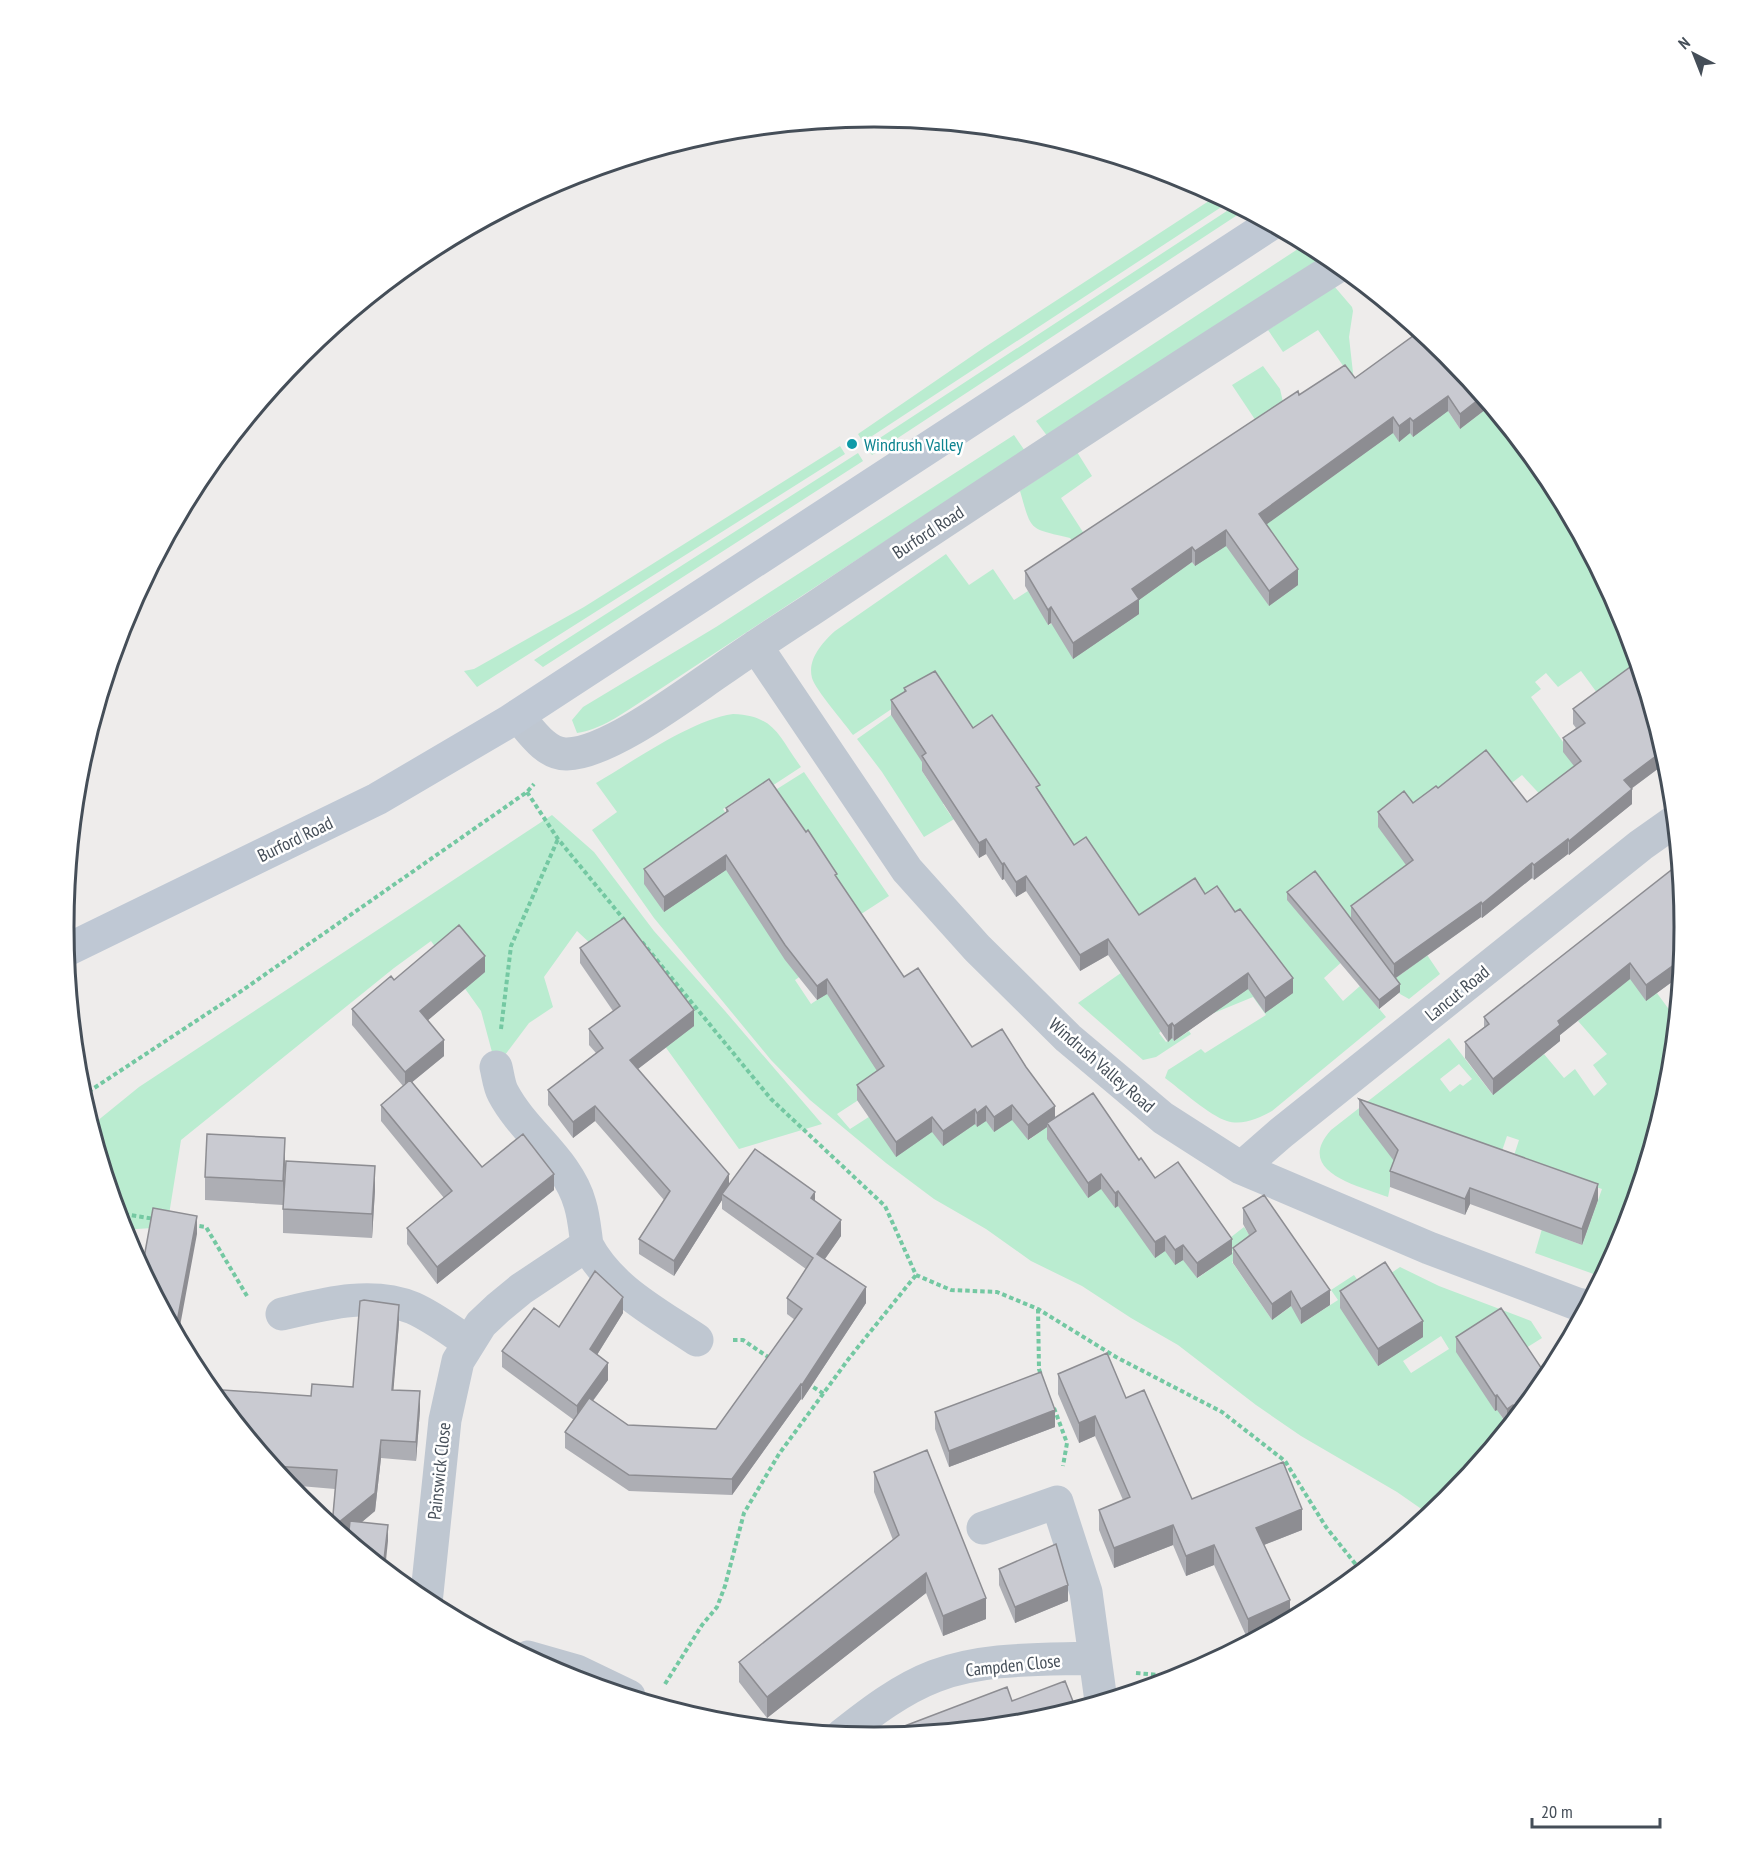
<svg xmlns="http://www.w3.org/2000/svg" width="1748" height="1854" font-family="'PT Sans Narrow',sans-serif">
<rect width="100%" height="100%" fill="#eeeceb"/>
<path fill="#baecd0" fill-rule="evenodd" d="M1218,195L1229,202L863,442L858,434L985,347Z
M1236,205L1245,210L872,455L866,447Z
M1307,243L1328,256L1048,437L1036,421Z
M1334,286L1352,307L1353,311L1349,337L1354,382L1448,411L1460,429L1490,406L1549,477L1623,617L1649,702L1603,701L1581,671L1558,687L1546,673L1535,682L1541,689L1531,697L1568,749L1584,757L1547,802L1522,775L1406,865L1427,885L1324,978L1343,1001L1360,986L1386,1017L1272,1111C1260,1118 1242,1126 1227,1121C1210,1116 1180,1089 1165,1078L1168,1070L1201,1049L1205,1053L1266,1015L1253,997L1214,1013L1205,1000L1128,941L1023,876L1009,885L1004,878L970,745L914,685L893,699L896,706L853,735C845,724 815,689 812,678C807,659 823,642 835,631L946,554L969,585L993,569L1014,600L1028,591L1049,625L1120,586L1173,575L1192,562L1195,566L1175,496L1307,495L1387,437L1351,377L1318,330L1283,352L1268,330Z
M1263,366L1280,389L1283,402L1262,430L1232,385Z
M1014,435L1025,451L861,557L642,701C622,714 600,730 577,733L572,720L583,707L716,627Z
M840,446L845,454L477,687L464,671L474,669L584,607Z
M1077,452L1092,476L1061,498L1090,543L1079,550L1070,538C1029,528 1032,533 1020,491Z
M858,453L863,461L543,667L534,660Z
M733,714C776,716 778,736 801,767L758,795L753,789L723,809L821,962L795,980L811,1004L870,964L883,1084L837,1114L850,1129L886,1106L986,1121L1033,1107L1021,1130L1029,1140L1059,1117L1149,1185L1165,1251L1211,1240L1189,1267L1198,1278L1233,1252L1226,1241L1244,1227L1256,1245L1232,1262L1272,1320L1311,1292L1301,1324L1338,1300L1331,1290L1354,1275L1365,1291L1400,1267L1439,1286L1531,1321L1542,1338L1513,1356L1495,1411L1530,1389L1516,1403L1500,1414L1503,1419L1513,1421L1447,1501L1430,1515L1397,1492L1301,1436L1256,1405L1178,1345L1131,1318L1082,1286L1031,1261L986,1229L934,1199L886,1163L810,1100L771,1060L654,918L592,830L617,812L596,783C634,761 691,720 733,714ZM1441,1336L1449,1349L1411,1373L1403,1361Z
M891,715L929,767L922,771L929,782L951,799L943,804L951,816L958,812L961,815L924,837L882,772L857,739Z
M804,772L889,896L855,918L769,794Z
M552,815L594,852L654,931L725,1011L822,1124L739,1149L592,945L577,931L544,977L553,1007L529,1023L496,1067L481,1011L431,941L394,968L181,1140L167,1227L122,1230L91,1126L139,1087Z
M1423,949L1440,974L1409,999L1400,994L1379,968L1394,979L1407,970L1403,964Z
M1128,968L1124,978L1166,1027L1159,1033L1166,1042L1172,1038L1174,1041L1189,1031L1191,1034L1156,1057L1143,1060L1078,1003Z
M1640,970L1676,1019L1669,1086L1623,1238L1602,1277L1535,1253L1544,1222L1570,1231L1566,1239L1582,1245L1602,1189L1526,1163L1512,1201L1475,1189L1485,1160L1410,1133L1390,1187L1388,1197C1360,1186 1293,1172 1331,1130L1449,1038L1492,1094L1544,1054L1564,1078L1575,1069L1594,1096L1607,1084L1593,1065L1607,1054L1578,1021ZM1459,1064L1472,1079L1463,1086L1460,1084L1450,1092L1440,1079ZM1507,1136L1519,1140L1508,1174L1496,1169Z"/>
<g fill="none" stroke-linecap="round" stroke-linejoin="round">
<path stroke="#74c8a2" stroke-width="4" stroke-dasharray="4.5 3" stroke-linecap="butt" d="M527,792L558,839L626,922
M642,942L771,1099L885,1206L916,1275L951,1290L997,1292L1038,1309L1116,1357L1222,1412L1285,1461L1326,1527L1361,1571
M501,1029L511,946L558,839
M82,1096L237,994L527,792L534,784
M117,1213L155,1219
M192,1225L206,1227L247,1296
M1038,1309L1039,1369L1041,1375
M733,1340H743L771,1359
M807,1383L824,1394
M1054,1408L1067,1443L1063,1466
M1136,1673L1183,1677
M665,1684L702,1625L717,1607L725,1586L744,1513L779,1454L850,1357L916,1275"/>
<path stroke="#bfc7d1" stroke-width="33" d="M756,646L907,870L977,948L1068,1038L1163,1118L1241,1168L1429,1248L1577,1304L1587,1306
M518,716C530,730 546,755 567,754C608,753 682,697 717,673C748,651 780,630 811,610C986,493 1162,377 1340,265
M496,1067C498,1075 499,1086 503,1093C524,1133 568,1160 580,1204C584,1217 585,1231 587,1245
M1241,1168L1281,1133L1641,845L1675,821
M282,1314C324,1304 371,1291 413,1308C433,1317 450,1330 468,1342
M983,1528L1057,1502L1086,1592L1101,1701
M426,1603L445,1420L458,1361L481,1324L498,1308L521,1289L587,1245C610,1289 657,1313 697,1340
M528,1657L577,1671L629,1696
M842,1735C871,1712 901,1689 935,1676C985,1657 1042,1660 1095,1658"/>
<path stroke="#bfc8d4" stroke-width="33" d="M65,951L377,799L508,722L1271,224"/>
</g>
<path fill="#adaeb4" d="M1420,331L1490,406L1460,429L1448,411L1413,437L1410,433L1399,442L1393,433L1266,524L1298,585L1269,606L1226,546L1195,566L1192,562L1139,600V614L1073,659L1051,623L1048,625L1025,586V571L1299,395L1355,378Z
M1538,464L1549,477L1559,497L1538,471Z
M904,688L973,728L1040,792L1074,845L1139,915L1205,894L1235,912L1293,993L1265,1013L1248,989L1174,1041L1172,1038L1168,1042L1108,955L1080,971L1026,891L1016,897L1004,879L1002,880L986,854L979,858L922,771V762L891,715V700L904,692Z
M1573,709L1667,762L1631,789L1632,804L1569,855L1568,854L1534,880L1532,878L1482,918L1481,917L1396,978L1400,992L1379,1009L1287,900V892L1351,918V906L1406,865L1378,827V812L1413,803L1438,788L1527,802L1574,766L1563,752V738L1576,728L1573,724Z
M726,808L837,878L904,977L972,1047L1055,1119L1139,1160L1155,1178L1232,1254L1197,1278L1183,1260L1175,1265L1165,1251L1155,1258L1118,1206L1115,1208L1101,1189L1088,1198L1047,1139V1127L1028,1140L1012,1120L994,1132L986,1121L977,1127L975,1124L943,1146L932,1132L896,1157L857,1100V1085L877,1071L827,994L817,1000L785,960L726,870L664,912L644,884V869L726,812Z
M1685,927L1680,976L1646,1001L1630,979L1560,1035V1041L1493,1095L1465,1058V1042L1484,1027V1017Z
M580,948L694,1026L638,1069L729,1185L815,1201L841,1236L825,1259L866,1303L802,1400L801,1399L732,1495L629,1491L565,1448V1432L574,1420L502,1367V1351L559,1327L623,1313L597,1355L608,1380L593,1401L628,1425L716,1429L795,1320L787,1314V1298L806,1269L722,1209V1200L674,1276L639,1254V1239L664,1200L595,1121L573,1138L548,1105V1090L596,1053L589,1045V1029L613,1011L580,963Z
M485,972L428,1020L444,1056L412,1082L482,1167L554,1190L437,1284L407,1244V1228L444,1198L381,1121V1105L403,1086L352,1025V1009L394,980Z
M1359,1099L1598,1200L1582,1245L1470,1204L1465,1215L1390,1187V1171L1394,1161L1359,1115Z
M285,1162L283,1205L205,1200V1177Z
M375,1190L372,1238L283,1233V1209Z
M1243,1208L1330,1305L1301,1324L1291,1306L1272,1320L1233,1263V1248L1249,1235L1243,1224Z
M1340,1291L1423,1337L1378,1366L1340,1308Z
M399,1323L393,1390L420,1410L416,1461L381,1458L375,1511L362,1522L388,1541L349,1533L344,1537L332,1526L335,1489L288,1485L209,1389L311,1396L353,1387Z
M1456,1337L1548,1378L1513,1421L1507,1424L1497,1410L1495,1411L1456,1352Z
M1058,1374L1126,1398L1192,1499L1302,1530L1264,1545L1290,1620L1248,1640L1214,1565L1186,1576L1173,1545L1114,1568L1099,1530V1510L1123,1500L1095,1436L1079,1443L1058,1394Z
M935,1412L1055,1427L949,1467L935,1429Z
M874,1472L986,1619L943,1636L926,1593L767,1718L739,1682V1662L893,1540L874,1492Z
M999,1569L1068,1601L1015,1623L999,1585Z"/>
<path fill="#8d8d92" d="M1448,396V411L1413,437V421Z
M1483,396L1490,406L1460,429V414Z
M1393,417V433L1259,530V514Z
M1410,418V433L1399,442V426Z
M1226,530V546L1195,566V551Z
M1192,547V562L1139,600V614L1073,659V643L1132,589Z
M1298,569V585L1269,606V591Z
M1051,607V623L1048,625V610Z
M1664,750L1667,762L1624,794V780Z
M1632,789V804L1569,855V841Z
M986,839V854L979,858V843Z
M1568,839V854L1534,880V865Z
M726,855V870L664,912V897Z
M1004,863V879L1002,880V864Z
M1532,863V878L1482,918V904Z
M1026,876V891L1016,897V882Z
M1481,902V917L1394,979V964Z
M1108,939V955L1080,971V955Z
M485,956V972L420,1027V1011Z
M1682,959L1680,976L1646,1001V985Z
M1630,963V979L1560,1035V1041L1493,1095V1079L1558,1021Z
M1248,973V989L1174,1041V1026Z
M1293,978V993L1265,1013V998Z
M827,979V994L817,1000V986Z
M1400,984V992L1379,1009V1000Z
M694,1010V1026L630,1075V1060Z
M1172,1023V1038L1168,1042V1026Z
M444,1040V1056L405,1088V1072Z
M1012,1105V1120L994,1132V1117Z
M595,1106V1121L573,1138V1122Z
M986,1106V1121L977,1127V1113Z
M1055,1106V1121L1047,1123V1127L1028,1140V1125Z
M975,1109V1124L943,1146V1131Z
M932,1117V1132L896,1157V1142Z
M285,1138V1162L283,1205V1181Z
M375,1166V1190L372,1238V1214Z
M554,1174V1190L437,1284V1267Z
M729,1174V1190L722,1194V1200L674,1276V1261Z
M1101,1174V1189L1088,1198V1183Z
M1598,1184V1200L1582,1245V1229Z
M1470,1188V1204L1465,1215V1199Z
M1118,1191V1206L1115,1208V1193Z
M815,1192V1208L811,1198Z
M197,1216V1234L178,1337L177,1322Z
M841,1220V1236L817,1270V1254Z
M1165,1236V1251L1155,1258V1242Z
M1232,1239V1254L1197,1278V1263Z
M1183,1245V1260L1175,1265V1250Z
M866,1287V1303L802,1400V1385Z
M1330,1290V1305L1301,1324V1309Z
M1291,1291V1306L1272,1320V1304Z
M623,1297V1313L590,1366V1349Z
M399,1305V1323L392,1408V1390Z
M1423,1321V1337L1378,1366V1349Z
M608,1363V1380L577,1422V1406Z
M801,1384V1399L732,1495V1479Z
M420,1391V1410L416,1461V1442Z
M1497,1395V1410L1495,1411V1396Z
M1513,1405V1420L1507,1424V1409Z
M1055,1410V1427L949,1467V1451Z
M1095,1416V1436L1079,1443V1423Z
M381,1440V1458L375,1511L344,1537L333,1527Z
M1302,1509V1530L1256,1548V1528Z
M388,1525V1541L385,1570L383,1568Z
M1173,1525V1545L1114,1568V1548Z
M1214,1545V1565L1186,1576V1556Z
M926,1573V1593L767,1718V1697Z
M1068,1585V1601L1015,1623V1607Z
M986,1598V1619L943,1636V1616Z
M1290,1600V1620L1248,1640V1619Z"/>
<path fill="#c9cad1" stroke="#8d8d92" stroke-width="1.5" d="M1420,331L1448,354L1483,396L1460,414L1448,396L1413,421L1410,418L1399,426L1393,417L1259,514L1298,569L1269,591L1226,530L1195,551L1192,547L1132,589L1139,599L1073,643L1051,607L1048,610L1025,571L1298,391L1299,395L1345,365L1355,378Z
M1637,662L1664,750L1624,780L1632,789L1569,841L1568,839L1534,865L1532,863L1482,904L1481,902L1394,964L1351,906L1413,860L1378,812L1404,791L1413,803L1436,786L1438,788L1486,750L1527,802L1581,761L1563,738L1585,723L1573,709Z
M935,671L973,728L992,715L1040,785L1036,787L1074,845L1086,837L1139,915L1195,878L1205,894L1217,886L1235,912L1240,909L1293,978L1265,998L1248,973L1174,1026L1172,1023L1168,1026L1108,939L1080,955L1026,876L1016,882L1004,863L1002,864L986,839L979,843L922,756L926,753L891,700L906,691L904,688Z
M769,779L806,832L808,830L837,874L835,875L904,977L918,968L972,1047L1002,1029L1026,1067L1055,1106L1028,1125L1012,1105L994,1117L986,1106L977,1113L975,1109L943,1131L932,1117L896,1142L857,1085L884,1066L827,979L817,986L785,945L726,855L664,897L644,869L728,811L726,808Z
M1679,864L1685,927L1682,959L1646,985L1630,963L1558,1021L1560,1025L1493,1079L1465,1042L1489,1024L1484,1017Z
M1315,871L1400,984L1379,1000L1287,892Z
M624,918L694,1010L630,1060L729,1174L674,1261L639,1239L670,1191L595,1106L573,1122L548,1090L603,1048L589,1029L620,1006L580,948Z
M459,925L485,956L420,1011L444,1040L405,1072L352,1009L391,976L394,980Z
M410,1080L482,1167L523,1134L554,1174L437,1267L407,1228L452,1191L381,1105Z
M1093,1093L1139,1160L1141,1158L1155,1178L1178,1162L1232,1239L1197,1263L1183,1245L1175,1250L1165,1236L1155,1242L1118,1191L1115,1193L1101,1174L1088,1183L1047,1123Z
M1359,1099L1598,1184L1582,1229L1470,1188L1465,1199L1390,1171L1398,1150Z
M207,1134L285,1138L283,1181L205,1177Z
M755,1149L815,1192L811,1198L841,1220L817,1254L866,1287L802,1385L801,1384L732,1479L629,1475L565,1432L589,1398L628,1425L716,1429L802,1309L787,1298L813,1258L722,1194Z
M286,1161L375,1166L372,1214L283,1209Z
M1264,1195L1330,1290L1301,1309L1291,1291L1272,1304L1233,1248L1256,1231L1243,1208Z
M153,1208L197,1216L177,1322L192,1363L142,1269Z
M1385,1262L1423,1321L1378,1349L1340,1291Z
M595,1271L623,1297L590,1349L608,1363L577,1406L502,1351L534,1308L559,1327Z
M364,1300L399,1305L392,1390L420,1391L416,1442L381,1440L375,1493L333,1527L332,1526L337,1470L272,1466L209,1389L311,1396L312,1384L353,1387L360,1301Z
M1501,1308L1548,1378L1519,1413L1513,1405L1507,1409L1497,1395L1495,1396L1456,1337Z
M1107,1353L1126,1398L1144,1390L1192,1499L1283,1462L1302,1509L1256,1528L1290,1600L1248,1619L1214,1545L1186,1556L1173,1525L1114,1548L1099,1510L1130,1497L1095,1416L1079,1423L1058,1374Z
M1041,1372L1055,1410L949,1451L935,1412Z
M927,1450L986,1598L943,1616L926,1573L767,1697L739,1662L899,1535L874,1472Z
M350,1521L388,1525L383,1568L348,1540Z
M1056,1544L1068,1585L1015,1607L999,1569Z
M1065,1681L1076,1709L1032,1722L896,1736L894,1730L1007,1687L1012,1701Z"/>
<circle fill="#0f9aa8" stroke="#fff" stroke-width="2" cx="852" cy="444" r="6"/>
<g text-anchor="middle" dominant-baseline="central" stroke-width="5" stroke-linejoin="round" paint-order="stroke">
<g font-size="18" fill="#0d838f" stroke="#fff" text-anchor="start">
<text x="864" y="444">Windrush Valley</text>
</g>
<g font-size="18" fill="#454e58" stroke="#fff">
<text transform="translate(928 532) rotate(-33)">Burford Road</text>
<text transform="translate(295 839) rotate(-26)">Burford Road</text>
<text transform="translate(1457 993) rotate(-39)">Lancut Road</text>
<text transform="translate(1102 1065) rotate(41)">Windrush Valley Road</text>
<text transform="translate(439 1471) rotate(-84)">Painswick Close</text>
<text transform="translate(1013 1665) rotate(-6)">Campden Close</text>
</g>
</g>
<path d="M0 0H1748V1854H0ZM74 927a800 800 0 1 1 1600 0a800 800 0 1 1-1600 0Z" fill="#fff" fill-rule="evenodd"/>
<path fill="none" stroke="#454e58" stroke-width="3" d="M74 927a800 800 0 1 1 1600 0a800 800 0 1 1-1600 0Z"/>
<g transform="translate(1694 54) rotate(318)" stroke="#ffffff" stroke-width="4.5" paint-order="stroke">
<path d="M0-4.5L10 22L0 15L-10 22Z" fill="#454e58"/>
<text y="-9" font-size="16" font-weight="bold" text-anchor="middle" fill="#454e58">N</text>
</g>
<path d="M1532 1818v9h128v-9" fill="none" stroke="#454e58" stroke-width="3"/>
<text x="1541" y="1818" font-size="18" fill="#454e58" stroke="#ffffff" stroke-width="4.5" paint-order="stroke">20 m</text>
</svg>
